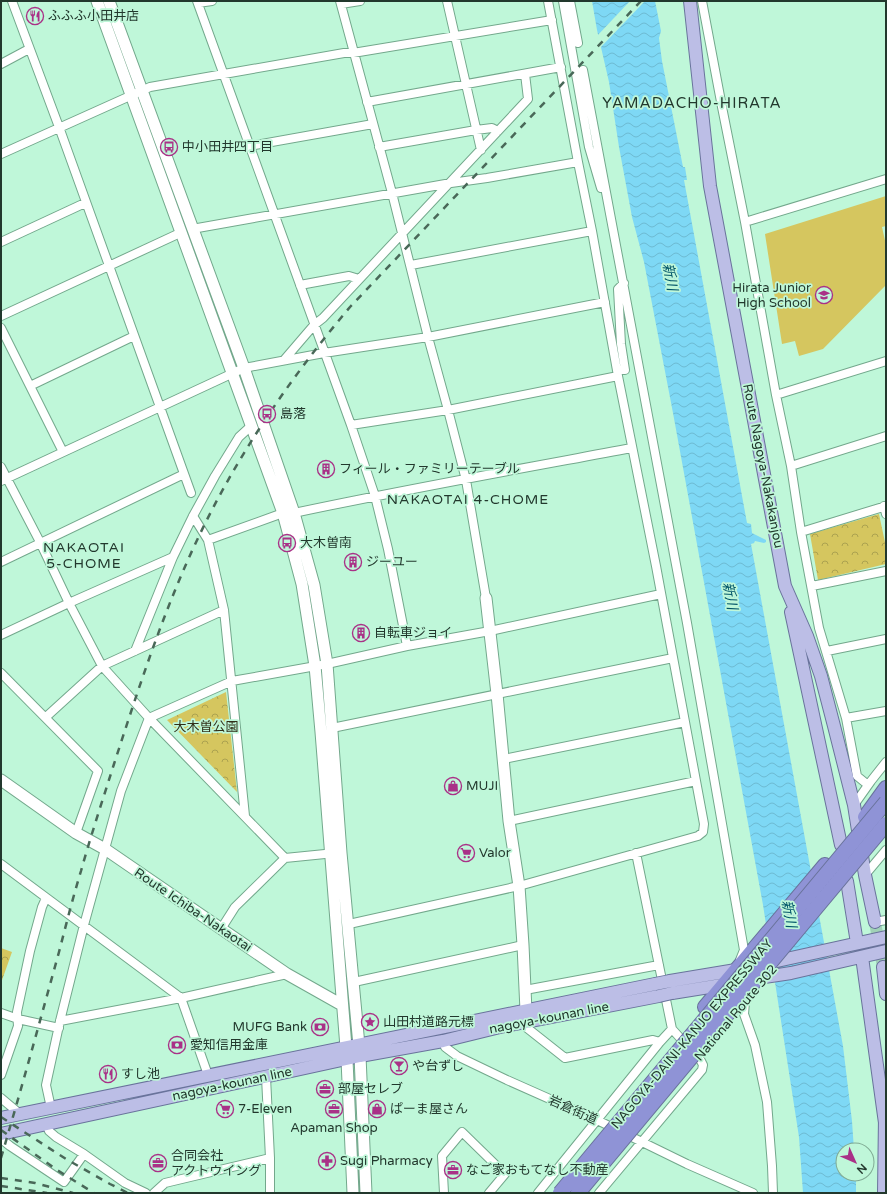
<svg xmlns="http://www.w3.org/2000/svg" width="887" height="1194" font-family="'Varela Round','Noto Sans JP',sans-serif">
<defs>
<pattern id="forest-crowns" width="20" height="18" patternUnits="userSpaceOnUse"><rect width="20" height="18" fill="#d5c65f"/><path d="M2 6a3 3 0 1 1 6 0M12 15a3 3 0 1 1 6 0" fill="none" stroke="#aca24f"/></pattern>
<pattern id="water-waves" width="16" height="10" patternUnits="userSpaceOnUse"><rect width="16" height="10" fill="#7ed8f5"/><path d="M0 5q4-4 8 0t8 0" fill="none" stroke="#6dbad2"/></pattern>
</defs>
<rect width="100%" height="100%" fill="#bff7d9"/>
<path fill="url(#forest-crowns)" d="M879,514L886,547V564L818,580L810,534Z
M226,692L237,792L167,720Z
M1,948L12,952L1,983Z"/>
<path fill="#d5c65f" d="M886,196V226L882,227L886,245V285L823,349L799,356L795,341L782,344L765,234Z"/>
<path fill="url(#water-waves)" d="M592,1H655L661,31L659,38L662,61L683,167H685L687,180H684L747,523L751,524L752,533L766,540V542L764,543L755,541L754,543L751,544L843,1046L852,1121L854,1150H843V1174H856V1193H803L799,1137L763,905L673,413L644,262L632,217L619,147L609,82L597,30Z"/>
<path fill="#bff7d9" d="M630,1H645L600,48L597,36Z"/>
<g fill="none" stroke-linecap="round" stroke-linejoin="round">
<path stroke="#a0d1b7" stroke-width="12" stroke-dasharray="12 6" stroke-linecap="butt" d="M875,922L883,967"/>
<g stroke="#73a88c" stroke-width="10">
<path id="street" d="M12,1L59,127L191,493
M197,1L351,425L375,496L388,549L407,646
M340,1L392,193L428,337L448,410L466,480L486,598
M447,1L481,150
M563,1L589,147L601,188
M570,1L578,43
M702,1L722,107L745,222L776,395L791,466L801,532L819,628L846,718L857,776L868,785
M198,3L212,1
M341,4L360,1
M1,64L29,49
M583,70L687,623L744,950L740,960
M367,102L561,67
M250,146L373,124
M379,147L476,130L492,128L498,131
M1,154L150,87L344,53H353L552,20
M745,222L886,179
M192,229L451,183L487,178L578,162
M1,242L85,203
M411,265L592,231
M300,285L349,276L359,279
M1,316L180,233
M1,328L63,452
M284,360L314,325L323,318L528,99L525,74
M617,370H625L621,344L618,289L624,283
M30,386L134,336
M776,395L886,361
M351,425L448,410L618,376
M791,466L886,436
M1,467L40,542L69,603L102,666L149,718L285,858
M1,481L244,368L324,353L428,337L605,302
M884,506L886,514
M294,513C406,489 519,469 632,448
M193,516L208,540L224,610L245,816
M801,532L886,506
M208,540L283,513
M1,562L184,474
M812,586L886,571
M1,635L69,603L173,557
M135,651L173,557L193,516L215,476L239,437L251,426
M827,651L886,639
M1,673L98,771L76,833
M46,717L102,666L224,610
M846,718L886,711
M332,728L673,658
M504,759L685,722
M854,805L871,781L886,762
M509,821L696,781
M1,864L181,998L208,1075
M865,875L886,850
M875,922L886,920
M349,924L519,886L698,836L703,832L704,824L656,566L618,376L592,231L578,162L548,1
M221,929L235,907L285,858L335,853
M354,982L523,945
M525,990L659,965
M745,1002L744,1014L755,1045L767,1102L772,1166L773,1193
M1,1013L18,1019L59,1028
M60,1021L181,998L287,974
M522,1024L565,1058L653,1040L660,1042
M443,1041L445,1047L457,1056L507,1080L597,1120L687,1164L753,1193
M1,1075L18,1026L17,1012L30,951L42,907L46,898
M266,1077L270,1158V1193
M1,1098L20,1114
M51,1108L46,1085L60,1021L84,925L121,791L149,718L232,681L327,664L407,646L490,631L661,594
M46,1124L49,1131L56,1137L84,1154L125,1183L146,1193
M1,1139L10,1146L64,1182L84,1154
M154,1193L165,1183L270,1158
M444,1193L442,1156L462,1132L505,1174L489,1193
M538,1193L660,1042L672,1029
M599,1193L702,1070L703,1065L701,1061L672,1029L636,853"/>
</g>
<g stroke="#73a88c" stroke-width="13">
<path id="secondary" d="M97,1L283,513L302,584L315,666L321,732L347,1060L353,1193
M109,1L244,368L294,513L314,585L327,664L341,853L360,1056L366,1193
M486,598L497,694L509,821L519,886L523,945L526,1011
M1,780L76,833L105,849L287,974L342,1005"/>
</g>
<g stroke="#69739b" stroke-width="14">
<path id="primary" d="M690,1L710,186L785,586L807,636L821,676L834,726L854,805L865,875L875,922
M791,612L841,845
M847,881L857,943
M862,957L885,1123
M768,963L886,937
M883,967L886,994
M752,979L791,973L886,951
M670,981L742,969
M672,993L728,984
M1,1118L655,984
M1,1134L360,1056L443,1041L500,1027L659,996
M884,1193L885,1116"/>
</g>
<g stroke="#69739b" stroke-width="16">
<path id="highway" d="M865,817L886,788
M705,1007L825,865"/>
</g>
<use href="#street" stroke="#fff" stroke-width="8"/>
<use href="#secondary" stroke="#fff" stroke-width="11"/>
<use href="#primary" stroke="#bcbee6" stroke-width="12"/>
<use href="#highway" stroke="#8f93d6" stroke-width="14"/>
<path stroke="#496858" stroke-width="2.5" stroke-dasharray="7 7" stroke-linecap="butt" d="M1,1117L66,1159L110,1184L128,1193
M1,1130L57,1170L94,1193
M1,1158C21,1090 40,1021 59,952C66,925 73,897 81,871C91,835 103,799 114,764C139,687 164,609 199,536C238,454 291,377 350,307L641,1
M1,1178L35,1183L73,1193
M1,1186L47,1193"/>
<g stroke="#69739b" stroke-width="14" stroke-linecap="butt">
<path id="primary-bridge" d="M655,984L670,981
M659,996L672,993"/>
</g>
<g stroke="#69739b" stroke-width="16" stroke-linecap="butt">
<path id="highway-bridge" d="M560,1193L886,802
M578,1193L886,824"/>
</g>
<use href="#primary-bridge" stroke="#bcbee6" stroke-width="12"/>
<use href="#highway-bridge" stroke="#8f93d6" stroke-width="14"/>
</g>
<defs>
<g id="restaurant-ring" transform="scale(0.9)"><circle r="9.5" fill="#bff7d9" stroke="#a93187" stroke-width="1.5"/><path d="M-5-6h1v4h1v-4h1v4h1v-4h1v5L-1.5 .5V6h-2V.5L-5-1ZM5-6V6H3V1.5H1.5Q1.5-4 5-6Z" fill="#a93187"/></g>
<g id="bus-ring" transform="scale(0.9)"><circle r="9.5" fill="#bff7d9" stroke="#a93187" stroke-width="1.5"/><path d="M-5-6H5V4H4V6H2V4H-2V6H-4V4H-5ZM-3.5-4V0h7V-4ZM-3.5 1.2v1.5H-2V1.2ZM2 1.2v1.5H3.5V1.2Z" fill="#a93187"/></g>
<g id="school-ring" transform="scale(0.9)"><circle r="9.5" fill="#bff7d9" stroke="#a93187" stroke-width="1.5"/><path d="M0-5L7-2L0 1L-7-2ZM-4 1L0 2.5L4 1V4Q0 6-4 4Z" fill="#a93187"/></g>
<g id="building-ring" transform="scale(0.9)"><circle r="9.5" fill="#bff7d9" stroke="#a93187" stroke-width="1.5"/><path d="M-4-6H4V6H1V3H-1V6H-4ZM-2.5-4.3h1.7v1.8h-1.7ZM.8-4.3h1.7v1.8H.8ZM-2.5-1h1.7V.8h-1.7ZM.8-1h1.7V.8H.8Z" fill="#a93187"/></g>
<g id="shop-ring" transform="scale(0.9)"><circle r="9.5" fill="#bff7d9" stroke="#a93187" stroke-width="1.5"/><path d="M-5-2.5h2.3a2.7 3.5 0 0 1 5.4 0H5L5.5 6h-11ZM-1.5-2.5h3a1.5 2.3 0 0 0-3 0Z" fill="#a93187"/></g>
<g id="supermarket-ring" transform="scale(0.9)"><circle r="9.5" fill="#bff7d9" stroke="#a93187" stroke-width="1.5"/><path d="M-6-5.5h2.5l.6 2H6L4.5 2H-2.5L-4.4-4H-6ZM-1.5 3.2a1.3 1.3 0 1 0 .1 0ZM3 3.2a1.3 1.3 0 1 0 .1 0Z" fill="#a93187"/></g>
<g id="sight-ring" transform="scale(0.9)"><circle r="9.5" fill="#bff7d9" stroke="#a93187" stroke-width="1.5"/><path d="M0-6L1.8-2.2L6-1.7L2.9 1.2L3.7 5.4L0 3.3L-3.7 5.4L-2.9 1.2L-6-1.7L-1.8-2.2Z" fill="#a93187"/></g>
<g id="bank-ring" transform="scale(0.9)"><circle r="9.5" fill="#bff7d9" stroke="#a93187" stroke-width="1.5"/><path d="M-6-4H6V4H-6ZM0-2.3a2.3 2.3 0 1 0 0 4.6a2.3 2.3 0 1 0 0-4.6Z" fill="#a93187"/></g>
<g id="bar-ring" transform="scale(0.9)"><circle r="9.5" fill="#bff7d9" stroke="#a93187" stroke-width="1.5"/><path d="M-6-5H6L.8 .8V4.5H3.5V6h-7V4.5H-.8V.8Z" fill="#a93187"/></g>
<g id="office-ring" transform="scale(0.9)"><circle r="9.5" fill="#bff7d9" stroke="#a93187" stroke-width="1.5"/><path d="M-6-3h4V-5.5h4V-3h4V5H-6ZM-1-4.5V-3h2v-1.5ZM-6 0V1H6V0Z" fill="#a93187"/></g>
<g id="pharmacy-ring" transform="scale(0.9)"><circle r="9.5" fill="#bff7d9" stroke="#a93187" stroke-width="1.5"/><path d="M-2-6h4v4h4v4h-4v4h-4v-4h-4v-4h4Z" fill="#a93187"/></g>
</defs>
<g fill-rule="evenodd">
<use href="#restaurant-ring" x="35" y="16"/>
<use href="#bus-ring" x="169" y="147"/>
<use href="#school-ring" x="824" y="295"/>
<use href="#bus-ring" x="267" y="414"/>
<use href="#building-ring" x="326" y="469"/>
<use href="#bus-ring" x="287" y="543"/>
<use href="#building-ring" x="353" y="562"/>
<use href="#building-ring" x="361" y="633"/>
<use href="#shop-ring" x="453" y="786"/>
<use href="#supermarket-ring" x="466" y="853"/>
<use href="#sight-ring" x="370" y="1022"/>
<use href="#bank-ring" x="320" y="1027"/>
<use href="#bank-ring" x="177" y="1045"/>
<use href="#bar-ring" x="399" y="1066"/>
<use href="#restaurant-ring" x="108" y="1074"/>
<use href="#office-ring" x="325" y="1089"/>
<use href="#supermarket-ring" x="225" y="1109"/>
<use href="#office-ring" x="334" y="1109"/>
<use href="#shop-ring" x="377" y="1109"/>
<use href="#pharmacy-ring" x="327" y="1161"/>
<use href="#office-ring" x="158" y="1163"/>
<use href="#office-ring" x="453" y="1170"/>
</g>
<g text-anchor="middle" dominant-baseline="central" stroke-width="3.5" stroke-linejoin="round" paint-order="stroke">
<g font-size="13" fill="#22382d" stroke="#bff7d9" text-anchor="start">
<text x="48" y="16">ふふふ小田井店</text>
<text x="182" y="147">中小田井四丁目</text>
<text x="811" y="288" text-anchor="end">Hirata Junior<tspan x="811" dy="15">High School</tspan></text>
<text x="280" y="414">島落</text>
<text x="339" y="469">フィール・ファミリーテーブル</text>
<text x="300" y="543">大木曽南</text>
<text x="366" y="562">ジーユー</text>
<text x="374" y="633">自転車ジョイ</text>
<text x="466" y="786">MUJI</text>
<text x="479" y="853">Valor</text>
<text x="383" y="1022">山田村道路元標</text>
<text x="307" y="1027" text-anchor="end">MUFG Bank</text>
<text x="190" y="1045">愛知信用金庫</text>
<text x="412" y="1066">や台ずし</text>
<text x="121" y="1074">すし池</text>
<text x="338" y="1089">部屋セレブ</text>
<text x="238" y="1109">7-Eleven</text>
<text x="390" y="1109">ぱーま屋さん</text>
<text x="334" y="1128" text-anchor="middle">Apaman Shop</text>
<text x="171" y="1156">合同会社<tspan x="171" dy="15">アクトウイング</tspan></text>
<text x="340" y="1161">Sugi Pharmacy</text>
<text x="466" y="1170">なご家おもてなし不動産</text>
</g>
<g font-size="13" fill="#22382d" stroke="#bff7d9">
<text transform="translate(763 466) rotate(79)">Route Nagoya-Nakakanjou</text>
<text transform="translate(193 910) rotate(34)">Route Ichiba-Nakaotai</text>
<text transform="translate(736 1013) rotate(-50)">National Route 302</text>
<text transform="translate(549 1018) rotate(-11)">nagoya-kounan line</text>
<text transform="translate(692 1034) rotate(-50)">NAGOYA-DAINI-KANJO EXPRESSWAY</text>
<text transform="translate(232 1084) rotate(-12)">nagoya-kounan line</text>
<text transform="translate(573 1110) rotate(24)">岩倉街道</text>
</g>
<g font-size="13" fill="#312e17" stroke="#bff7d9">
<text x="206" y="727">大木曽公園</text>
</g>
<g font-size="14" font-style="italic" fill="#015468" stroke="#bff7d9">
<text transform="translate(670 277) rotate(79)">新川</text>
<text transform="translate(730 596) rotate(79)">新川</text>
<text transform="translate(789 914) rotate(79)">新川</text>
</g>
<g font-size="14" letter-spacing="1" fill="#22382d" stroke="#bff7d9">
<text x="468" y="499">NAKAOTAI 4-CHOME</text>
<text x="84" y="547">NAKAOTAI<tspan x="84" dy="16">5-CHOME</tspan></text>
</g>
<g font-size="15" letter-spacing="1" fill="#22382d" stroke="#bff7d9">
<text x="692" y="103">YAMADACHO-HIRATA</text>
</g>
</g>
<rect width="887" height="1194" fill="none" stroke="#22382d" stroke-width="4"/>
<g transform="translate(855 1162) rotate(135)"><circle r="19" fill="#bff7d9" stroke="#80ab94"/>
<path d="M0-3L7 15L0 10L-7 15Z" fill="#a93187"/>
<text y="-6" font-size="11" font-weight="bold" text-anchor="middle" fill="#22382d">N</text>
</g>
</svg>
